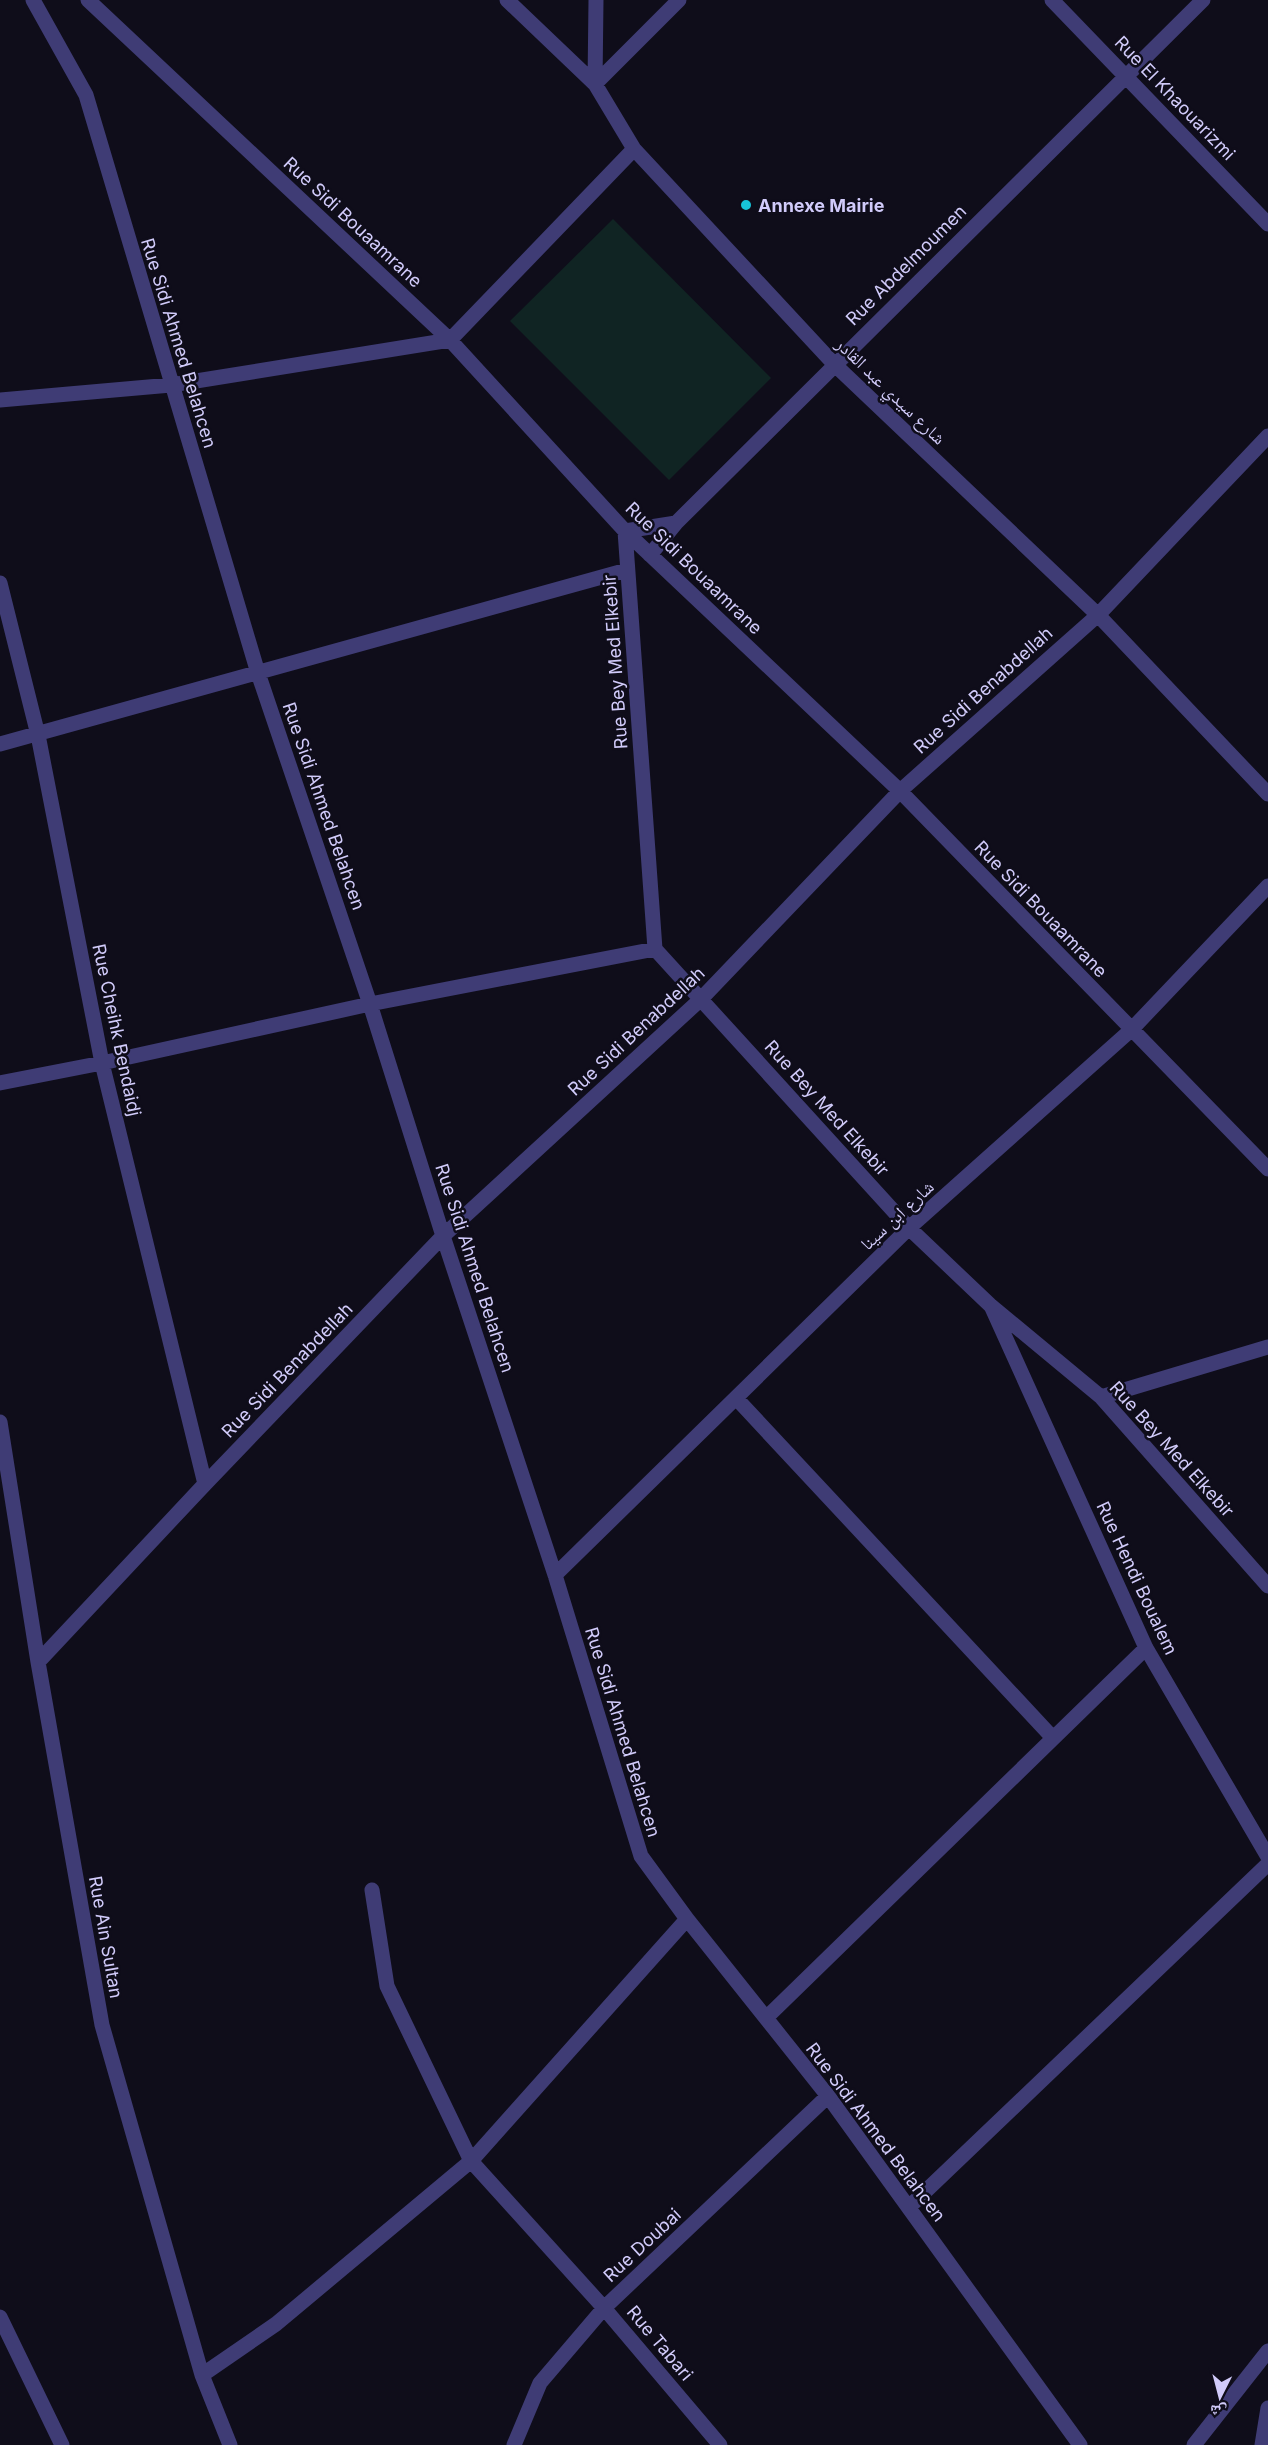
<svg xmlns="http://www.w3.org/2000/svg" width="1268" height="2445" font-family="Inter,'Noto Naskh Arabic',sans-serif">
<rect width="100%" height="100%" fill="#0f0d1a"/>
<path fill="#102423" d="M613,219L771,378L669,480L510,321Z"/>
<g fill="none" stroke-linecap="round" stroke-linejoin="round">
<path stroke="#3f3c75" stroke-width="15" d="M33,0L86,95L258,673L370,1004L443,1236L555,1575L641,1856L687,1919L828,2096L1080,2445
M88,0L450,340L625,531L900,791L1268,1169
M507,0L595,84L634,149L834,364L1098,615L1268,794
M1052,0L1268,224
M1203,0L676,523L625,531L655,949L909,1228L990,1305L1101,1397L1268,1586
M595,84L679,0
M595,84L596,0
M0,400L171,385L450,340L634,149
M650,555L676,523
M0,583L38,735L102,1063L205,1484
M0,744L627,570
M0,1083L102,1063L370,1004L655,949
M992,1308L1146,1648L1268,1857
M1101,1397L1268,1347
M736,1398L1053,1738
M0,1422L38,1662L102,2025L202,2375L230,2445
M555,1575L909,1228L1131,1030L1268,886
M38,1662L205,1484L443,1236L701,999L900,791L1098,615L1268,436
M372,1890L387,1986L471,2161L604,2308L720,2445
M766,2018L1146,1648
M909,2207L1268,1864
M0,2317L62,2445
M202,2375L276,2324L471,2161L687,1919
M514,2445L540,2383L604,2308L828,2096
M1194,2445L1268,2351
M1262,2445L1268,2408"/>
</g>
<circle fill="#17c4da" stroke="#0f0d1a" stroke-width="2" cx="746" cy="205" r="6"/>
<g text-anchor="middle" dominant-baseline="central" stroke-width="5" stroke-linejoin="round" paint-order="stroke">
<g font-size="18" fill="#d1cbfa" stroke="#0f0d1a">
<text transform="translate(1175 98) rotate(46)">Rue El Khaouarizmi</text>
<text transform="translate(353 222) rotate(43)">Rue Sidi Bouaamrane</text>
<text transform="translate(906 265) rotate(-45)">Rue Abdelmoumen</text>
<text transform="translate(179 343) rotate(73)">Rue Sidi Ahmed Belahcen</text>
<text transform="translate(891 391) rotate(44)">شارع سيدي عبد القادر</text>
<text transform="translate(694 568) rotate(44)">Rue Sidi Bouaamrane</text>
<text transform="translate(615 662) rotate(-94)">Rue Bey Med Elkebir</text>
<text transform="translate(983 690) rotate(-42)">Rue Sidi Benabdellah</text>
<text transform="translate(324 806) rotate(71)">Rue Sidi Ahmed Belahcen</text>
<text transform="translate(1041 909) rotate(46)">Rue Sidi Bouaamrane</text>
<text transform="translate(117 1030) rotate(78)">Rue Cheihk Bendaidj</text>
<text transform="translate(636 1031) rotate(-43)">Rue Sidi Benabdellah</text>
<text transform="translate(827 1108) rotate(48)">Rue Bey Med Elkebir</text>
<text transform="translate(897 1215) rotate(-43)">شارع ابن سينا</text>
<text transform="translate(475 1268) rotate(72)">Rue Sidi Ahmed Belahcen</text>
<text transform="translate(287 1370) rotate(-46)">Rue Sidi Benabdellah</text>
<text transform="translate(1172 1449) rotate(48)">Rue Bey Med Elkebir</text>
<text transform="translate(1137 1578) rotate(65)">Rue Hendi Boualem</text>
<text transform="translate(623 1732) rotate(73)">Rue Sidi Ahmed Belahcen</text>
<text transform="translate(106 1937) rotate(80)">Rue Ain Sultan</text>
<text transform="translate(876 2132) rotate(53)">Rue Sidi Ahmed Belahcen</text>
<text transform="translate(642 2245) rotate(-43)">Rue Doubai</text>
<text transform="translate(660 2343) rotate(50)">Rue Tabari</text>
</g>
<g font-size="18" font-weight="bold" fill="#d1cbfa" stroke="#0f0d1a" text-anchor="start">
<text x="758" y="205">Annexe Mairie</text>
</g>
</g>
<g transform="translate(1220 2397) rotate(186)" stroke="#0f0d1a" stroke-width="4.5" paint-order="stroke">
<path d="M0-4.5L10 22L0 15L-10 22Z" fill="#d1cbfa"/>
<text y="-9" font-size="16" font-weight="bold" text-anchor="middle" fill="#d1cbfa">ش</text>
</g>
</svg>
